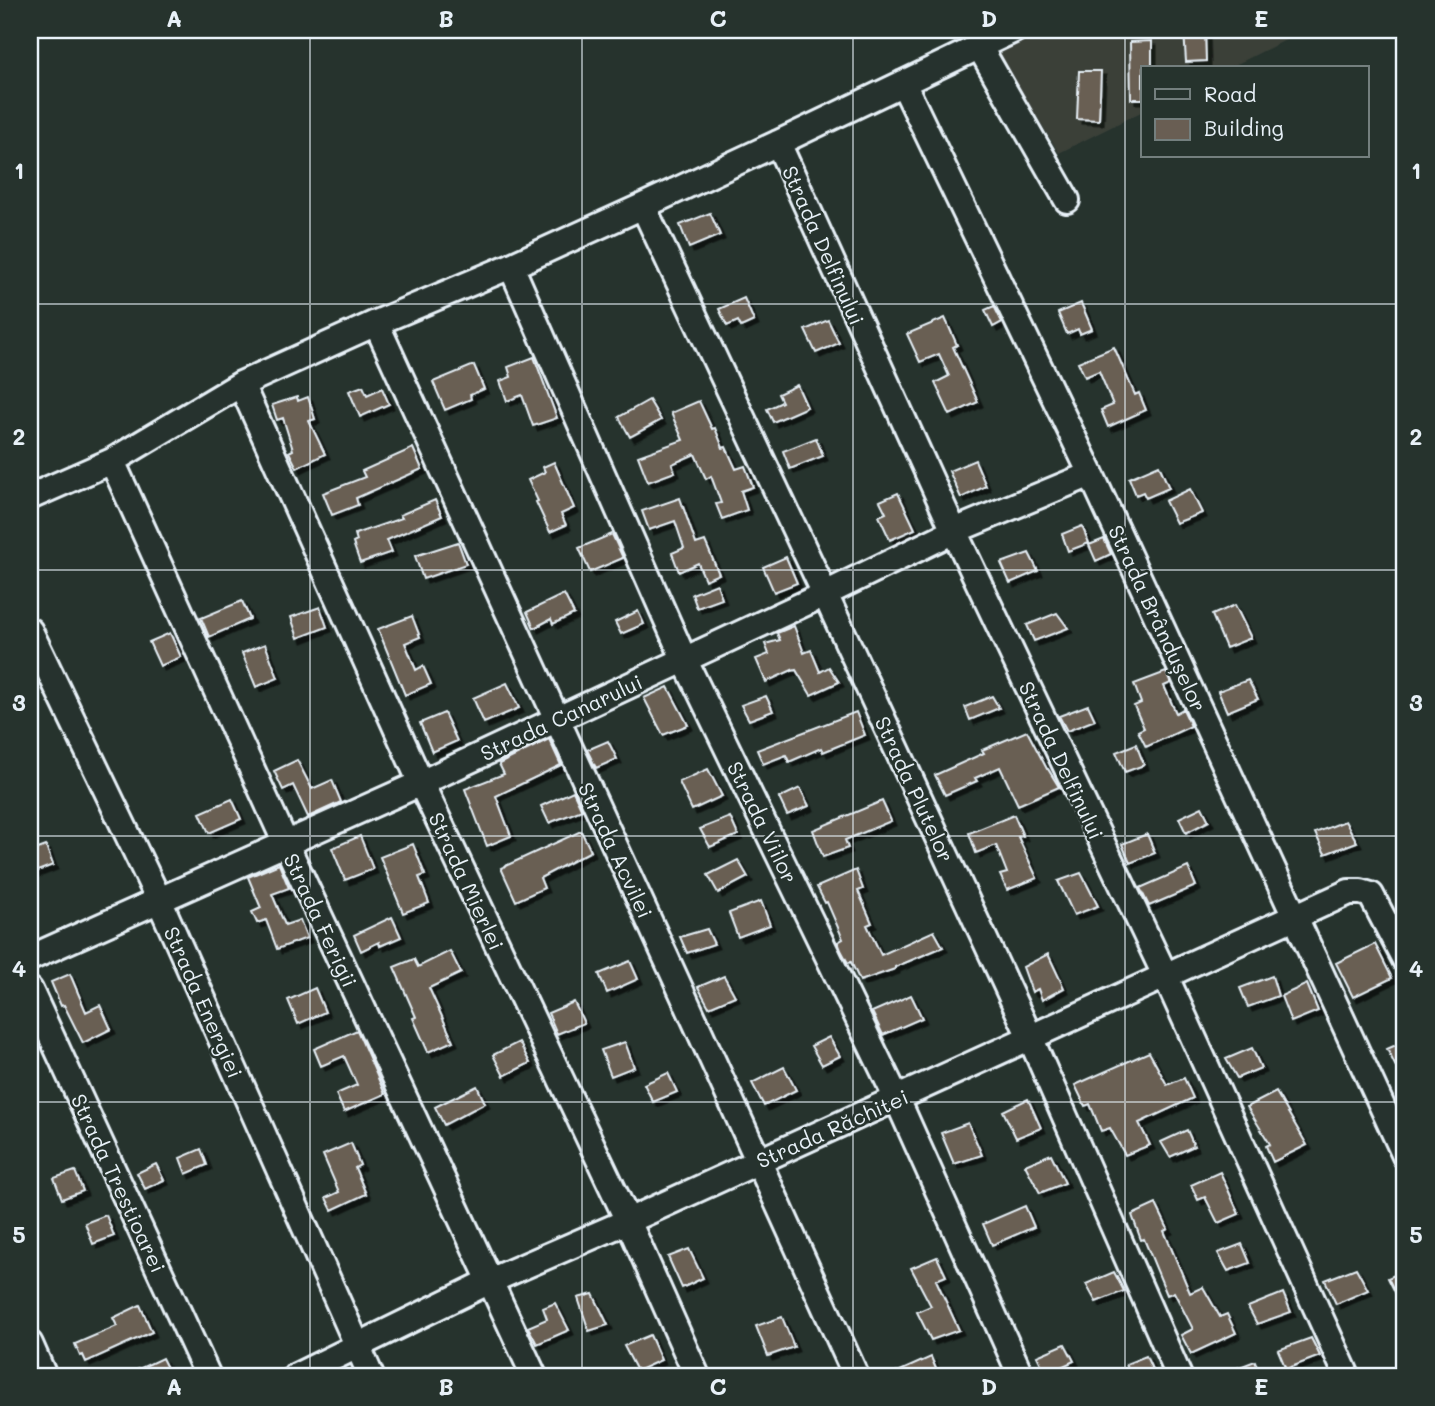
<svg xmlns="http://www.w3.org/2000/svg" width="1435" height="1406" font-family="Mali,sans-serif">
<defs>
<filter id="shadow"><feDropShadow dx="4.5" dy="4.5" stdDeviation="0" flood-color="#0009"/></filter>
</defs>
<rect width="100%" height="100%" fill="#26332d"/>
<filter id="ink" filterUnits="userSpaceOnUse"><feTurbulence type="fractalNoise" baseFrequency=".0143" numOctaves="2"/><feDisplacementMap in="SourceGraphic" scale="14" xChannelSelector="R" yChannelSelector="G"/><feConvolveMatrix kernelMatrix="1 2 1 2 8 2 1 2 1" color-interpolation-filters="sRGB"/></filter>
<g filter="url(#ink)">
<path fill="#3a4038" d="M1048,30H1306L1229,68H1143V111L1059,153L998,53Z"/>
<path fill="#695e53" stroke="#e8f1f8" stroke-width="2" filter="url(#shadow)" d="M1184,30H1205L1206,61L1186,62Z
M1152,41V68H1143V99H1131L1130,42Z
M1079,71H1101L1099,120L1077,119Z
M710,213L720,235L689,248L680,225Z
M744,298L754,321L741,327L738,321L727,326L719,309Z
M1081,303L1092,329L1080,334L1078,329L1067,334L1058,313Z
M994,306L1002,322L993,327L985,310Z
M945,318L957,345L953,347L978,402L950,415L935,383L949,376L939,354L920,362L907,334Z
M828,320L839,343L816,353L805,330Z
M1114,347L1135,395L1139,393L1146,410L1108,427L1101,410L1113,405L1099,371L1085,377L1078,362Z
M534,357L557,418L533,426L522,395L507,401L500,381L511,377L508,367Z
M474,365L484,389L470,395L471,399L445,410L433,382Z
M797,385L807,407L773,422L767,409L782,402L778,394Z
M363,386L367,395L382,388L389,404L360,417L349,391Z
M297,397L298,401L308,397L315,419L309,421L325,454L297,468L289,452L293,450L283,418L277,420L272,405Z
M649,400L661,420L630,437L619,417Z
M699,401L712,429L715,428L723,448L726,447L736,469L745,466L753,487L741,491L747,510L722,519L716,504L721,503L711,476L706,479L695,454L672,464L675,472L648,482L638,456L683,440L671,413Z
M816,438L823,456L790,469L783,451Z
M413,448L422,469L356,498L358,505L332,515L323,493L365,477L362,471Z
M975,460L986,486L961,498L949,471Z
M554,462L574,508L561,514L566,525L550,532L536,502L538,501L528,480L545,472L543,467Z
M1159,465L1169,488L1146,498L1143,492L1136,495L1129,478Z
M1190,489L1202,513L1176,523L1165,501Z
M898,493L915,529L890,540L879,516L886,513L880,501Z
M680,498L696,544L705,541L719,574L705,580L698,563L679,572L672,553L684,548L675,521L649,530L642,511Z
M435,500L442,516L387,540L392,552L360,563L353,543L357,541L355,534L402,518L400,515Z
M1082,526L1089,543L1068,551L1062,534Z
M612,534L623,558L590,572L579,548Z
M1104,539L1111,554L1096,561L1089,545Z
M458,542L466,564L423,579L415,556Z
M1029,553L1038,571L1010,583L1001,563Z
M786,557L797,583L774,592L763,567Z
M717,584L722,599L697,608L692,594Z
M564,594L574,614L553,624L551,619L534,628L527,612Z
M242,601L250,619L209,637L201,618Z
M1235,605L1251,638L1226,648L1212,615Z
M320,607L327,627L298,638L291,617Z
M638,611L644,624L621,634L615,622Z
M1057,613L1068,628L1034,641L1027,625Z
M412,616L420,637L405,643L416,670L423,666L431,684L405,695L378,629Z
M794,626L804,653L811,650L820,672L829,667L839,682L811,695L796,670L792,671V670L766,682L756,659L769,654L765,644L780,640L777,633Z
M170,633L181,657L160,666L149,642Z
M265,644L278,678L256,687L242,653Z
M1166,672L1171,683L1164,686L1176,713L1183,709L1191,726L1146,747L1138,731L1144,728L1134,706L1141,703L1134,684Z
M1248,680L1258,699L1227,712L1218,691Z
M507,683L519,708L484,723L473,698Z
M668,687L688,725L663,735L644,698Z
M766,696L773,711L749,720L741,705Z
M992,696L999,708L970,720L965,707Z
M1088,705L1095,720L1067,731L1059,716Z
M856,712L865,735L823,752L821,748L789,762L786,755L763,764L757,750Z
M444,713L457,741L432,752L420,723Z
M1027,731L1047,769H1048L1059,787L1018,805L1000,767L975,778L977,781L945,795L935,775L984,753L982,750Z
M549,739L561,765L496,796L511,836L487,846L465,789L504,774L499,764Z
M608,741L617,759L596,768L587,750Z
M1136,744L1144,765L1125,772L1116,752Z
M297,760L312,789L332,780L341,802L308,817L293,785L283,790L274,771Z
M708,769L722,796L692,810L679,782Z
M800,788L809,806L787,815L779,798Z
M573,791L582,810L549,823L541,806Z
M232,799L241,819L209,833L200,813Z
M882,801L891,821L845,840L848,848L823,857L813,830Z
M1202,807L1209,821L1186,833L1179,818Z
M1014,815L1023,836L1018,837L1037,878L1007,890L1000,875L1007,873L996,845L976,853L969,833Z
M730,817L738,835L710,847L700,829Z
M1345,821L1357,842L1325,854L1315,833Z
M581,831L591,851L540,878L544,888L516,901L501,868Z
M1147,834L1155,853L1130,863L1122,844Z
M360,836L373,869L345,880L332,848Z
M413,844L425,875L419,877L429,903L403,913L380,857Z
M46,846L53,865L30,874V852Z
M738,860L748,877L718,893L708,875Z
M279,864L289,888L272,894L285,925L300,920L307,938L277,949L266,920L257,923L252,912L261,908L248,877Z
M1188,867L1196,886L1149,906L1140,888Z
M856,870L863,889L858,891L872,923L867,925L881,955L934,931L943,947L895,967V969L860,981L851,962L848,963L841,950L838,942L843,939L827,902L825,903L817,887Z
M1081,873L1098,906L1074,915L1058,881Z
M761,901L770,925L738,937L729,913Z
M392,917L401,937L380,946L379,942L361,951L354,935Z
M707,929L714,944L687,953L680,937Z
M1375,944L1392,978L1353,997L1336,963Z
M450,951L461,973L429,988L453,1041L428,1052L413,1018L416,1017L394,967L414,959L418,967Z
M1048,954L1064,988L1042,1000L1038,989L1032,992L1023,967Z
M630,961L638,979L607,993L599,974Z
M70,974L86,1012L100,1005L111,1029L83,1043L64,1005L61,1006L51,982Z
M724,976L735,996L709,1007L698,987Z
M1272,976L1278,996L1248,1007L1240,988Z
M1307,984L1318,1011L1291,1022L1281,996Z
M315,988L325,1012L298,1024L288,1000Z
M911,995L922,1018L883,1035L872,1012Z
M574,1002L584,1023L557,1034L548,1013Z
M357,1030L385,1094L344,1112L336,1094L357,1085L344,1056L321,1066L314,1049Z
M829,1037L840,1056L822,1065L811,1046Z
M1405,1041V1085L1387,1049Z
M519,1042L530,1063L504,1076L493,1055Z
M625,1042L634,1067L611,1076L601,1050Z
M1252,1048L1261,1068L1237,1078L1226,1059Z
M1149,1052L1167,1085L1184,1078L1193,1098L1139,1123L1150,1145L1125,1155L1110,1128L1101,1131L1090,1104L1085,1106L1075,1085Z
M784,1067L796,1090L764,1106L752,1083Z
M668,1073L677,1092L653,1102L644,1084Z
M477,1086L485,1103L444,1125L435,1107Z
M1276,1092L1307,1145L1273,1162L1266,1146L1270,1144L1247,1107Z
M1028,1099L1041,1128L1016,1138L1003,1111Z
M968,1123L982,1155L954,1164L941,1133Z
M1187,1130L1194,1146L1170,1157L1161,1142Z
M351,1143L360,1165L355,1168L366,1194L332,1210L326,1198L339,1192L323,1155Z
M201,1149L207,1165L186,1174L180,1158Z
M1051,1154L1065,1183L1040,1193L1025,1165Z
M156,1164L164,1180L145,1189L137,1173Z
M75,1171L83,1191L62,1199L54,1178Z
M1220,1172L1239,1214L1218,1223L1205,1197L1198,1200L1191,1185Z
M1156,1204L1168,1229L1164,1231L1190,1293L1203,1287L1220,1317L1227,1314L1236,1333L1191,1354L1181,1335L1193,1329L1174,1292L1167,1295L1144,1239L1141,1240L1132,1215Z
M1025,1206L1034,1227L992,1245L983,1224Z
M106,1215L114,1236L93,1244L85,1223Z
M1242,1244L1250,1263L1228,1271L1218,1253Z
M689,1249L703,1278L682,1288L668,1257Z
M937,1257L946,1276L936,1280L959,1330L931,1340L917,1312L931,1306L911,1268Z
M1356,1268L1368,1290L1336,1304L1325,1280Z
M1405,1270V1312L1388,1278Z
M1114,1272L1124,1291L1096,1302L1086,1284Z
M1283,1293L1291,1312L1257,1324L1248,1307Z
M593,1294L608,1325L589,1331L578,1298Z
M555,1303L569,1330L537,1344L528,1327L547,1319L543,1308Z
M140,1305L152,1332L86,1362L83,1355L80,1356L75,1344L117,1326L113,1318Z
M782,1317L794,1347L768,1356L756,1326Z
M650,1335L661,1360L637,1371L624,1346Z
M1311,1338L1320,1356L1286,1369L1278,1350Z
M1065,1344L1074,1361L1046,1374L1037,1356Z
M1146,1356L1155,1376H1131L1126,1364Z
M931,1357L939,1376H889Z
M162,1358L171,1376H124Z
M1255,1361L1261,1376H1219V1375Z"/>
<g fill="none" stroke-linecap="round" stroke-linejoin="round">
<g stroke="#e8f1f8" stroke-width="30">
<path id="minor" d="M979,46L1067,200
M903,83L1091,474L1405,1156
M778,143L954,531L1165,975L1347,1376
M643,206L825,594L1030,1037L1179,1376
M511,266L684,659L897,1099L1021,1376
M376,323C535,675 698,1024 856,1376
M241,384L421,783L628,1221L697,1376
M112,461L286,844L490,1281L534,1376
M30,497L112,461L241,384L376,323L511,266L643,206L778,143L1014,30
M30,631L159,900L371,1376
M30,958L421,783L825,594L954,531L1091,474
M30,990L208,1376
M30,1344L44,1376
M296,1376L490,1281L628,1221L1349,892H1361L1371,895L1405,960"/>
</g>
<use href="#minor" stroke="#26332d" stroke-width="24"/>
</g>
</g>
<path fill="none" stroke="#e8f1f8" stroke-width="2" stroke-opacity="0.55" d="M310,30V1376M582,30V1376M853,30V1376M1125,30V1376M30,304H1405M30,570H1405M30,836H1405M30,1102H1405"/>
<g text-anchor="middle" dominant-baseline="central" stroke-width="5" stroke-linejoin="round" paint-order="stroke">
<g font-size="21" fill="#e8f1f8" stroke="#26332d">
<text transform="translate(824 245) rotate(66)">Strada Delfinului</text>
<text transform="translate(1158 618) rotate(65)">Strada Brândușelor</text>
<text transform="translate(561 717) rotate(-25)">Strada Canarului</text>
<text transform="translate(1062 760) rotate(65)">Strada Delfinului</text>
<text transform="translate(915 789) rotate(65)">Strada Plutelor</text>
<text transform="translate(763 822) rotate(64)">Strada Viilor</text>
<text transform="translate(616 850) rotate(65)">Strada Acvilei</text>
<text transform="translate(467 881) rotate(65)">Strada Mierlei</text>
<text transform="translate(321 920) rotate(65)">Strada Ferigii</text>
<text transform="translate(204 1002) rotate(66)">Strada Energiei</text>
<text transform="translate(832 1128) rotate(-24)">Strada Răchitei</text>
<text transform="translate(119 1183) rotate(65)">Strada Trestioarei</text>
</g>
</g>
<rect width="1435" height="1406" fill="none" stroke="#26332d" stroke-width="77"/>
<rect x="1141" y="66" width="228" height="91" fill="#26332d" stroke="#747f7e" stroke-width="2"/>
<rect x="1155" y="89" width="35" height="10" fill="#26332d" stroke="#747f7e" stroke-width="2"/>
<text x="1204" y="102" font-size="21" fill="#e8f1f8">Road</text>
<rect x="1155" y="119" width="35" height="21" fill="#695e53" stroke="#747f7e" stroke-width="2"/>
<text x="1204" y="136" font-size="21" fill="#e8f1f8">Building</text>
<rect x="38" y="38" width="1358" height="1330" fill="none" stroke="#e8f1f8" stroke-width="2.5"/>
<g font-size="23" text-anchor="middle" font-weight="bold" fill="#e8f1f8">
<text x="174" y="27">A</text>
<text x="446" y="27">B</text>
<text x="718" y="27">C</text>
<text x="989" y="27">D</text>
<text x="1261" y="27">E</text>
<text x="19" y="179">1</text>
<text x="1416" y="179">1</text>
<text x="19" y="445">2</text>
<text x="1416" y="445">2</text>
<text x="19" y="711">3</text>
<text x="1416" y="711">3</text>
<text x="19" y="977">4</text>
<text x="1416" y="977">4</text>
<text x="19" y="1243">5</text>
<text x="1416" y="1243">5</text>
<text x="174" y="1395">A</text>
<text x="446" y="1395">B</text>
<text x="718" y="1395">C</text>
<text x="989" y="1395">D</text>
<text x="1261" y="1395">E</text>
</g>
</svg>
